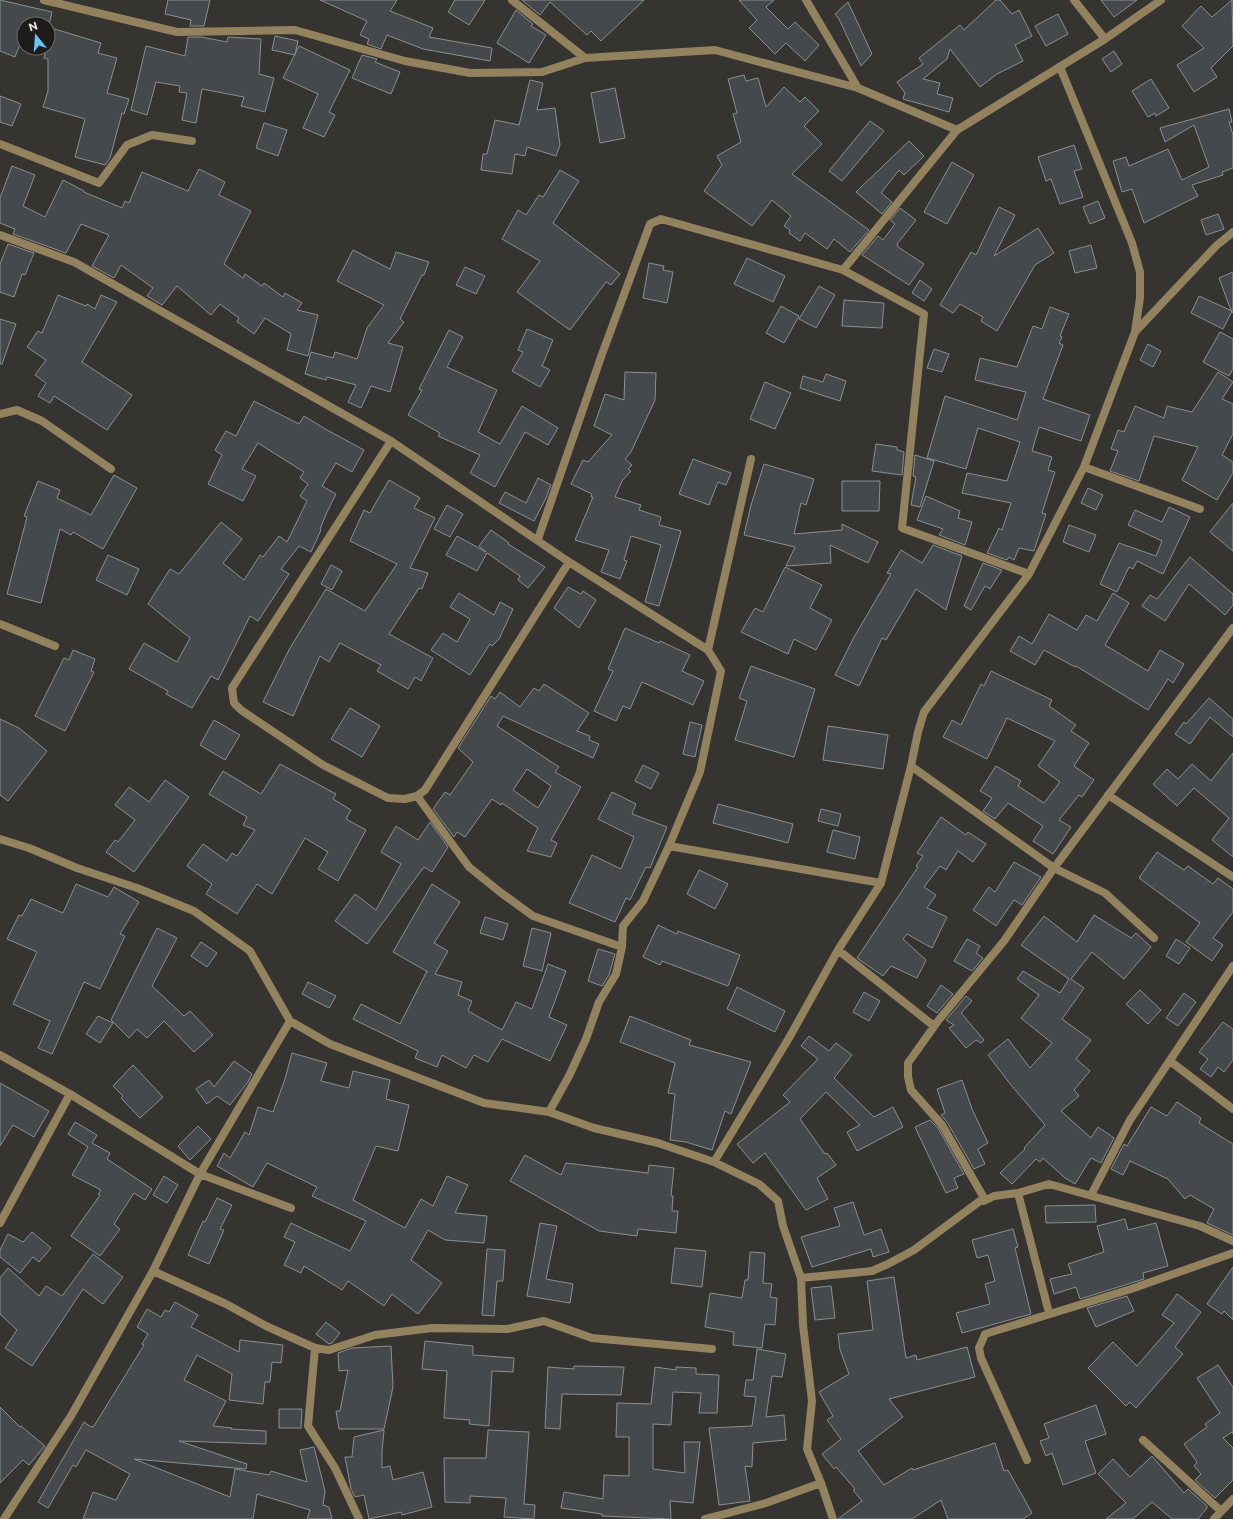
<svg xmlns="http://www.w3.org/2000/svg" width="1233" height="1519" font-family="Montserrat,sans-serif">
<rect width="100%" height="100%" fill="#363431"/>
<path fill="#45494b" stroke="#8a8f91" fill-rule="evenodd" d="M0,0L52,12L48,29V24H24V34L15,57L0,51Z
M168,0H210L204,26H190L191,20L165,14Z
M320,0H397L390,11L433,28L429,37L492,48L490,61L423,49L387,35L381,49L367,44L369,39L360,35L367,21Z
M455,0H485L469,25L448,12Z
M522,0H644L601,41L591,31L587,35L550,2L540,15Z
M739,0H774L766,7L788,29L795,22L819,45L805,61L786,43L775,54L749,28L757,20Z
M996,0H1000L1012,14L1019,10L1032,36L1015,45L1023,61L997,74L980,87L950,49L947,59L923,79L940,83L937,94L953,98L949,112L903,99L905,93L897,82L923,64L919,58L960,25L964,30Z
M1101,0H1137L1114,17Z
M1232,0L1233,46L1211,68L1217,77L1194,92L1177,65L1204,48L1182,26L1201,6L1212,17Z
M848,2L872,54L861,66L839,19L835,14Z
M516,10L533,24L531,26L546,35L529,63L497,43Z
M1058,14L1068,34L1046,46L1035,26Z
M51,28L101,43L98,53L117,58L107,93L129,99L124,114L122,113L110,158L105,165L75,157L85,119L43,107L48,91V59L44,58Z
M275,36L298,41L295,55L272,50Z
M188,37H201L227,42L228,37L261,39L259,74L274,78L265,112L241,106L244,97L202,89L196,123L182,120L187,93L179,92L180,86L156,82L147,115L131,110L146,46L185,56Z
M299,46L350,70L329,112L335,115L324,137L303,128L318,94L283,78Z
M1114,51L1122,64L1111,72L1102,59Z
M362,55L377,59L375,62L400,72L391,94L352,78Z
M744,75L746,81L758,78L766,107L784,87L800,102L805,97L819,111L804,126L822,144L792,174L869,230L850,252L834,239L827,249L805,233L800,241L789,233L790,230L784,226L791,216L772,200L752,226L704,191L722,165L717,156L741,142L733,114L737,113L728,79Z
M1151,79L1169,108L1156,116L1155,113L1148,117L1132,91Z
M530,80L543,83L537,110L555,108L560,145L556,156L527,147L525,156L515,154L512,174L481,170L483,154H487L495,120L519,125Z
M615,88L625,138L600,143L591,93Z
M0,96L21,104L12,126L0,122Z
M1229,109L1232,122H1229L1233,135V168L1222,172L1223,175L1192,185L1198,196L1144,223L1132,189L1122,192L1113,161L1126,157L1129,166L1168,149L1182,180L1209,167L1194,125L1165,142L1160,128Z
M870,121L884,131L842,181L829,171Z
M264,123L287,130L278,156L256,148Z
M909,141L924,156L904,175L899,170L881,193L892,202L882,214L856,192Z
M1074,145L1082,169L1074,171L1083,197L1060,204L1051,179L1046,181L1038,157Z
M952,162L974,175L947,224L924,212Z
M12,166L35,175L23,206L45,217L63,180L84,191V192L122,208L125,201L129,203L142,172L188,191L199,169L225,182L219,195L251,211L224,264L243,278L245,274L262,286L264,283L283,297L285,293L302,303L297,310L318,315L308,356L287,350L291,334L265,318L254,334L239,323L237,322L239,318L220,304L211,315L177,286L162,305L147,296L153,288L121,265L114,278L92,266L109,235L81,224L66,253L13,234L15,229L0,223V198Z
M560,170L579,181L553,223L620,274L611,285L606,282L570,330L517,292L540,261L502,239L518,210L526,215L539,195L543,197Z
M1098,201L1105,218L1090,224L1083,207Z
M999,207L1015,215L994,256L1038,228L1054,253L1035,265L997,331L981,321L983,317L960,304L953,313L940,305L971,252L976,255Z
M900,208L916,220L897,244L898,247L924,264L909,285L862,255L878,236L883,240L895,224L890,220Z
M1218,214L1224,229L1206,235L1201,220Z
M8,244L34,253L25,275L22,274L14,297L0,292V264Z
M1091,245L1097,268L1075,273L1069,251Z
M353,250L390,269L396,252L429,262L424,275H422L400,319L404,322L388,343L403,347L390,392L371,386L361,408L348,402L356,385L327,377L326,380L305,374L311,352L333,358L335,352L357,359L367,328L384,305L337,281Z
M747,258L785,276L773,302L734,284Z
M649,263L664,266L663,270L673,272L667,303L643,298Z
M465,267L485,276L476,294L456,285Z
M1233,272V312L1232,313L1219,278Z
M920,280L932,289L924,301L912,293Z
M819,286L835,295L816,328L799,319Z
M58,295L86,306L87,304L95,309L101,295L117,302L82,362L132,395L107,430L54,396L50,403L38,396L46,383L35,375L46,360L27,347L38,331L42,333Z
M1199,296L1232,311L1223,329L1191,313Z
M844,300L884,303L882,328L842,326Z
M781,306L799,316L784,343L766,333Z
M1050,307L1069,314L1060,336L1062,337L1059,343L1063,345L1043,399L1090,415L1081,441L1039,427L1032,451L1052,457L1048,470L1055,472L1042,513L1046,514L1034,551L1019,548L1014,560L1009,557L1007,560L987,553L999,528L1002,530L1011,503L962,493L967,473L1007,481L1020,442L978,428L966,469L927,458L945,396L1017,420L1026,392L975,380L980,358L1017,367L1033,326L1042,329Z
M0,319L16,324L2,364H0Z
M527,329L553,340L542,366L550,370L540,387L512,371L523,352L518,350Z
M449,330L463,337L447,367L497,390L478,432L500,444L522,406L558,428L548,445L525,432L495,487L470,473L480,455L438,436L440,433L408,415L422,390L419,389Z
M1220,332L1233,339V369L1229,376L1203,362Z
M1148,344L1161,351L1153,367L1140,360Z
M934,349L949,354L942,372L927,368Z
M625,372L656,373L655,400L631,452L625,459L632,465L628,469L631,471L622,481L615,497L641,505L639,510L661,517L659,525L681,531L659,606L645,602L661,545L631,536L624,560L627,561L620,579L601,572L609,550L575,540L593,497H591L592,494L571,484L583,460L588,462L612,435L594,426L605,394L624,400Z
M1218,372L1233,382L1222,399L1233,404V434L1222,455L1233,462V473L1217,500L1182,480L1198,447L1154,436L1139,481L1110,471L1118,451L1111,449L1118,430L1124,432L1135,406L1164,418L1167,406L1192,412Z
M826,374L846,381L840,401L800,388L803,376L823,382Z
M765,382L791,393L775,429L750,419Z
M254,401L299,424L304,416L327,430L364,450L352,472L336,463L322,486L336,494L327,512L320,529L321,530L311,552L299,546L281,569L289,574L258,621L250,616L218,680L211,676L192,708L166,694L168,691L129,669L144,643L177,662L190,638L148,604L170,569L179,574L221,522L242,539L223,563L244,580L260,555L263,557L279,536L287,542L307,501L300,496L308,484L300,478L304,472L258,443L242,469L256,476L243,501L208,484L222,455L215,450L226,431L236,436Z
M876,444L897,447V450L904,452L902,475L872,471Z
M915,455L934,461L920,507L911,505L916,477L913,476Z
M693,459L731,473L726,485L718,482L709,505L679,494Z
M764,464L814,479L806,505L801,503L794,534L842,530V524L878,542L868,563L830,545L831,563L786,566L795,547L744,535L751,505Z
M114,475L137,488L103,549L73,532L71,535L60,529L41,603L7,594L27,517L24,516L38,481L60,490L57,498L91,515Z
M538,478L551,485L546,498L534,521L499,503L505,492L526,503Z
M389,480L420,498L414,508L435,518L410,568L428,573L422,589L419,588L389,634L433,658L421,681L415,677L408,689L377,671L381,665L340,643L329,662L320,656L293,716L263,702L290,648L326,589L365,611L397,564L350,541L364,510L370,513Z
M842,481H880L879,511H842Z
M1088,488L1103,495L1096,510L1081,503Z
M926,496L960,511L958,518L972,522L965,545L939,535L943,529L917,520Z
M1233,503V551L1210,532Z
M447,505L463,514L450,537L434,529Z
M1169,507L1190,517L1163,574L1137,561L1133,569L1129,567L1117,592L1100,584L1119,543L1156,556L1162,541L1128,525L1135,510L1162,522Z
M1069,525L1096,535L1089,552L1063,542Z
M491,530L509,543L508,544L545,567L528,588L518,580L520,576L487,553L477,571L446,555L457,536L486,552L479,546Z
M933,545L962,556L946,610L916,589L886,640L882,638L859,686L835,675L853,639L891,574L887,573L901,550L922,563Z
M108,555L139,569L127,595L96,580Z
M1190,557L1233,594V605L1225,615L1189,584L1165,621L1142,606L1150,595L1157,599Z
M983,563L1002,570L990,589L985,586L971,610L964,606Z
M331,565L342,571L332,590L321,584Z
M785,567L822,585L810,608L832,620L816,650L794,639L788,654L741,632L755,608L763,612Z
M568,587L581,594L583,591L596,600L579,628L554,608Z
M459,593L494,615L500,602L513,609L499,639L492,646L490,644L470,675L431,650L443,633L457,642L470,619L450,607Z
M1113,593L1129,603L1105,645L1148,671L1160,650L1184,664L1173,683L1168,679L1148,710L1076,666L1075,667L1044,650L1035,665L1010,651L1019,636L1032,644L1049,614L1077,630L1086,615L1097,621Z
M625,628L659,643L660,641L690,655L682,671L704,681L693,705L642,682L630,709L623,706L616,721L594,711L613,671L608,669Z
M73,650L95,659L91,671L94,672L65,731L35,716L64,658L69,660Z
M751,666L815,689L794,757L735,740L747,701L739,698Z
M991,671L1052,700L1049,706L1076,725L1071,731L1089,743L1074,766L1094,780L1082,797L1079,795L1059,820L1071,827L1053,854L1033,841L1043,826L1008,803L995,819L983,811L992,798L980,791L996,766L1021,781L1018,786L1044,803L1060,782L1038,766L1055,741L1007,718L987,759L943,737L952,720L961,725L981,684L984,686Z
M544,684L589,713L577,731L590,736L589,740L599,744L593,758L503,716L497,726L559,767L555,772L581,787L551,840L557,843L551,857L527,851L538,828L502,803L501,805L492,799L465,837L457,832L454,837L433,809L445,792L450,795L473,762L458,748L491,696L495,699L500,692L520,707L534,688L539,691ZM527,769L551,786L538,808L513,790Z
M1209,698L1233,719V737L1210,717L1190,744L1175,734L1184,722L1186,724Z
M350,708L380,726L362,757L331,739Z
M0,719L19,728L47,751L8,801L0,795Z
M214,720L240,735L225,760L200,745Z
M690,722L702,725L695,757L683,754Z
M828,726L888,735L883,769L823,760Z
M1233,753V857L1212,840L1229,818L1194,788L1177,806L1153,784L1167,769L1178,779L1192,764L1211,781Z
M280,764L336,794L333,799L351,810L346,819L366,830L338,881L318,869L328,852L305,838L272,894L257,884L237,914L206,894L212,884L187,866L203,844L227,861L232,853L237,856L255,830L243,825L247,817L209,794L223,771L261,794Z
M643,765L659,773L651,789L635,781Z
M165,780L189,797L134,872L106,852L115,840L118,842L135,820L115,805L129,787L149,802Z
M612,792L636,804L632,814L667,827L650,868L646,867L630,900L626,898L615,922L569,903L592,855L621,869L634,837L598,819Z
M718,804L793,824L788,843L713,823Z
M821,809L841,814L838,826L818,821Z
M941,817L966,835L968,832L986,844L973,862L958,851L946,870L940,866L924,887L936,895L927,908L947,917L932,948L907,934L903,939L926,960L917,978L891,966L883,976L857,958L918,867L916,866L923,856L917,853Z
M430,822L448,847L432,872L424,867L367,944L335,921L355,894L376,910L401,864L381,852L396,826L418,840Z
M833,830L860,837L855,859L827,852Z
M1157,852L1184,870L1188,866L1213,884L1218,878L1233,889V912L1213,938L1223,945L1212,961L1186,942L1200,923L1139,878Z
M1014,862L1041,877L1022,905L1014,900L996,926L973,910L989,887L995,892Z
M699,870L728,884L715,909L687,894Z
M76,884L108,897L114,887L139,902L120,934L125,936L100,989L84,982L52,1054L38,1048L50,1021L13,1004L37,952L7,939L19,915L22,916L31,899L63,913Z
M432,884L460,902L434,943L448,951L435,974L462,982L458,995L472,1001L468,1011L502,1030L516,1002L532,1009L548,964L566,971L549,1017L567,1025L550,1061L502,1039L488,1062L474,1055L466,1068L442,1055L437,1067L415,1058L418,1051L353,1019L361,1004L400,1024L427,971L428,972L393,952Z
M1094,915L1131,938L1136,933L1151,947L1124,979L1092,952L1071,979L1084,988L1062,1019L1091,1040L1076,1059L1090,1071L1074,1090L1079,1096L1061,1111L1091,1138L1098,1127L1114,1138L1101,1163L1091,1158L1075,1184L1065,1178L1043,1158L1040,1162L1036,1159L1012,1184L1000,1173L1025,1149L1024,1148L1045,1125L1011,1085L988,1055L1008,1039L1030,1068L1052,1043L1021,1018L1039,995L1017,979L1023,971L1060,993L1069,979L1021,945L1044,916L1077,942Z
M485,917L508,924L503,940L480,933Z
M658,925L677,934L678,931L740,955L728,986L662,961L660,965L643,957Z
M157,928L177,938L152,986L184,1016L190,1011L213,1035L194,1052L164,1021L147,1038L137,1029L129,1038L111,1020Z
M532,928L551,933L542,971L523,966Z
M967,939L980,946L976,953L983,958L972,971L954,961Z
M1176,939L1190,948L1179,964L1166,956Z
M201,942L217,953L207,967L191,956Z
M598,949L615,954L609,975L602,986L588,981Z
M308,982L336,996L329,1008L302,994Z
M941,985L953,994L937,1013L927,1006Z
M737,987L785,1011L775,1032L727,1009Z
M1140,990L1161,1010L1148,1024L1126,1004Z
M864,992L880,1001L869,1021L853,1012Z
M1184,993L1196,1002L1178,1026L1166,1018Z
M966,996L972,1001L961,1013L984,1040L981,1043L976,1040L966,1048L949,1028L954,1025L946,1020Z
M98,1016L113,1023L100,1043L86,1034Z
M630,1016L691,1040L689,1045L751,1062L731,1114L725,1111L712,1150L686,1142L670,1140L675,1094L668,1093L675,1063L620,1042Z
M1223,1022L1233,1029V1060L1224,1072L1218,1067L1211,1077L1200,1069L1208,1059L1199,1052Z
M809,1036L829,1051L836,1043L852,1055L834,1078L874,1117L893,1107L903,1127L857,1151L847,1132L860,1125L826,1092L800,1119L825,1154L827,1153L836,1165L817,1178L828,1199L806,1210L765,1153L753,1163L737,1144L790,1102L783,1095L818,1059L801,1046Z
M292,1053L327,1063L321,1081L349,1088L353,1071L390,1080L386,1099L409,1105L398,1151L376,1146L353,1200L405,1228L421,1199L433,1206L447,1176L468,1185L455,1213L487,1216L484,1243L445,1240L428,1230L411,1260L442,1283L418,1314L392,1294L384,1306L348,1281L342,1290L304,1266L301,1273L284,1265L295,1242L284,1237L291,1223L350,1251L366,1221L312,1196L317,1187L267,1163L253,1187L217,1166L224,1153L230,1158L245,1132L249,1135L258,1107L273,1112L285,1079Z
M234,1061L252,1074L248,1082L230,1105L217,1096L207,1104L196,1089L209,1080L214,1087Z
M133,1065L163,1097L140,1118L121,1098L123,1096L113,1086Z
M962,1080L972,1109L988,1143L978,1149L985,1164L974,1169L947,1122L941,1115L945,1113L937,1089Z
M0,1083L49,1111L34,1137L13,1125L0,1146Z
M1177,1102L1201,1118L1199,1123L1233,1144V1235L1207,1223L1214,1209L1190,1195L1185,1199L1168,1179L1130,1161L1123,1175L1111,1169L1124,1144L1127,1146L1151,1107L1167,1116Z
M930,1120L938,1128L964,1174L954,1178L958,1188L946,1193L915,1127Z
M75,1122L97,1135L92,1143L110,1153L107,1159L152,1189L145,1200L134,1193L114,1224L120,1229L100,1256L71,1236L100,1195L98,1194L101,1190L72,1175L88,1147L68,1134Z
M198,1126L211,1139L190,1160L178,1146Z
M525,1155L561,1175L566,1163L648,1173L649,1165L674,1168L671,1196H673L672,1211H678L676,1233L638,1229L637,1236L599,1231L510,1181Z
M164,1176L178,1185L167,1203L153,1195Z
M217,1198L232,1205L220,1229L224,1230L209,1264L188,1255L203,1221L205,1222Z
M853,1202L864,1235L881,1229L889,1252L873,1257L871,1249L812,1267L801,1237L840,1226L834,1208Z
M1095,1205L1096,1222L1046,1223L1045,1206Z
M1125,1219L1128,1230L1156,1223L1168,1266L1143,1273L1144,1279L1080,1299L1076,1287L1054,1294L1050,1279L1072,1274L1068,1264L1104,1252L1097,1226Z
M540,1223L557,1226L546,1279L573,1284L570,1303L527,1296Z
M1013,1229L1018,1247L1015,1248L1031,1314L962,1333L956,1313L990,1304L985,1284L995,1281L988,1255L977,1258L972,1240Z
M32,1232L51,1248L39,1262L33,1257L20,1273L0,1257V1250L8,1234L23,1242Z
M675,1248L706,1251L702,1287L671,1283Z
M487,1249L505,1250L503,1281H497L494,1316L482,1315Z
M750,1252L765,1253L763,1283L772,1284L770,1297L777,1298L775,1325L765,1324L762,1348L733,1345L734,1332L705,1327L710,1293L742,1298L745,1280H748Z
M93,1254L123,1277L103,1304L83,1289L32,1366L5,1348L17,1330L0,1314V1278L8,1268L39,1296L46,1286L62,1296Z
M1233,1267V1320L1224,1311L1222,1314L1207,1304Z
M894,1277L906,1358L916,1355L917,1360L967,1347L975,1377L889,1399L903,1417L858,1451L884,1485L912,1468L913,1470L995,1443L1004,1471L1008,1470L1032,1513L1023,1519H948L941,1500L912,1519H838L862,1501L853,1490L855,1489L836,1467L834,1469L822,1454L841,1439L827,1420L833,1416L819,1392L849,1374L840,1350L838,1334L873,1330L867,1281Z
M831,1286L835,1318L815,1320L811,1288Z
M1177,1294L1201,1312L1175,1347L1183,1354L1136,1408L1130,1402L1126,1406L1088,1368L1113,1342L1137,1366L1174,1323L1162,1315Z
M1127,1296L1134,1311L1096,1327L1087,1308Z
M175,1302L198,1315L191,1327L239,1352L240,1340L283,1345L281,1363L272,1362L270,1382H265L263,1404L229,1400L232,1374L197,1355L184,1380L226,1401L213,1426L232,1428L231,1429L266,1431V1444L179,1441L247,1464L246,1469L134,1459L230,1497L235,1469L269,1475L271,1471L307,1482L300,1450L314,1447L325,1491L323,1505L329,1507L332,1519H307L310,1510L257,1494L253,1519H83L93,1492L116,1500L130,1474L86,1450L76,1467L73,1465L48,1508L38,1502L84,1422L91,1427L94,1426L144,1345L142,1344L148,1334L137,1327L147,1309L161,1317L165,1310L169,1312Z
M326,1322L340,1333L332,1343L329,1344L316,1334Z
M425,1341L473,1346V1355L514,1358L513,1372L492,1371L489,1426L469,1424L470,1420L444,1418L447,1371L422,1369Z
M391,1346L393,1387L384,1429H339L336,1411H340L348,1370L339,1371L338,1353L352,1348Z
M757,1349L786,1354L782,1377L772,1376L766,1417L784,1415L786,1440L753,1443L752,1467L745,1466L750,1501L719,1505L709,1428L752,1426L756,1397L744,1396L746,1380H753Z
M1218,1365L1233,1387V1434L1232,1432L1223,1438L1233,1448V1480L1215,1498L1195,1480L1201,1474L1194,1466L1197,1462L1184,1444L1207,1427L1205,1424L1220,1413L1197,1378Z
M574,1366L624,1367L621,1395L562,1394L560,1429L545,1428L548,1367L574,1369Z
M655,1367L676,1370V1367L696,1368V1374L719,1375L717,1413H699L701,1393L673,1392L671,1425L653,1424V1469L685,1473L684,1442H700L693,1503L670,1501L671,1519L602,1516V1514L561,1508L564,1492L603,1499L604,1475L629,1476V1437H616L617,1403L651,1404Z
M1096,1405L1106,1434L1085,1441L1096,1473L1063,1485L1052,1453L1046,1456L1040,1441L1049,1438L1044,1424Z
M0,1407L20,1427L21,1426L45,1446L29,1465L23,1460L0,1483Z
M279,1409H302L301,1428H279Z
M384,1430L382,1452V1468L390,1466L393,1480L423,1472L432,1507L402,1515L401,1512L369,1519L364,1495L355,1497L351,1489L345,1457H352L354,1437Z
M488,1430L529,1432L524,1504L535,1505L534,1519L504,1517L506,1498L470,1496V1503L445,1502L444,1458H486Z
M1152,1456L1184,1493L1188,1489L1207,1506V1508L1198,1519H1172L1152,1502L1133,1519H1106L1126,1503L1098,1474L1113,1459L1130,1477Z"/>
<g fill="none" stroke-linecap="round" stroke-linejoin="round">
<path stroke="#92835e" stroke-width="8" d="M44,0L177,32L295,30L405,61L470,73L542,72L585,58L715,50L858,88L957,130L1105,39L1161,0
M512,0L585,58
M806,0L858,88
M1074,0L1105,39
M0,144L99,183L127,145L152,135L192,141
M0,235L74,262L391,441L569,562L708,650L721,671L700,772L669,846L643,901L623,926L622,947L616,974L599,1002L586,1039L569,1076L549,1112
M843,270L924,314L902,528L1029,574
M1135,332L1216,246L1233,232
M0,414L17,410L42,421L111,469
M391,441L232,688L234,703L241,710L323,765L388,798L405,799L417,796L425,790L569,562
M1084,467L1200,509
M538,539L601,357L650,224L661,219L843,270L957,130
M0,624L55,646
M708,650L751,459
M911,766L1054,868L1105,893L1154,938
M1108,795L1233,877
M417,796L469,867L500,892L533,916L622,947
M0,839L29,848L77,868L137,888L194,911L250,951L290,1021L330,1044L484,1103L549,1112L594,1128L658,1143L714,1162L759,1184L778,1201L783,1226L801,1278L803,1325L812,1401L807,1449L821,1483L833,1519
M669,846L881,883
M838,950L934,1026
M0,1055L70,1094L200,1174L291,1208
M1170,1061L1233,1109
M714,1162L789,1038L838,950L881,883L911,766L918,732L924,712L1029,574L1084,467L1135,332L1140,298V272L1132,243L1060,67
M1018,1193L1049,1313
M1091,1195L1130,1120L1233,966
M984,1198L942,1125L911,1090L908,1077V1063L938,1021L1004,941L1054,868L1233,628
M0,1223L70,1094
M153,1271L226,1304L266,1326L315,1348L329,1350L375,1335L432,1328L507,1329L544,1321L592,1338L712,1349
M801,1278L872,1271L888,1264L914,1250L984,1198V1201L994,1196L1018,1193L1049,1184L1200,1226L1233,1241
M315,1348L308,1426L335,1468L359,1519
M1143,1440L1221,1511
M1027,1460L981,1358L979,1348L985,1334L1131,1289L1233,1253
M4,1519L71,1416L153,1271L200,1174L290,1021
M705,1519L766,1503L821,1483
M1214,1519L1233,1499"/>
</g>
<g transform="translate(36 36) rotate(343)"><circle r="19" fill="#1d1c1a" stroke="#6c6b69"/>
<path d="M0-3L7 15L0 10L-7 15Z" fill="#68c4f0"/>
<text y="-6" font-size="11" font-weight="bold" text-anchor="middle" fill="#e3e2e0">N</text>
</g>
</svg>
